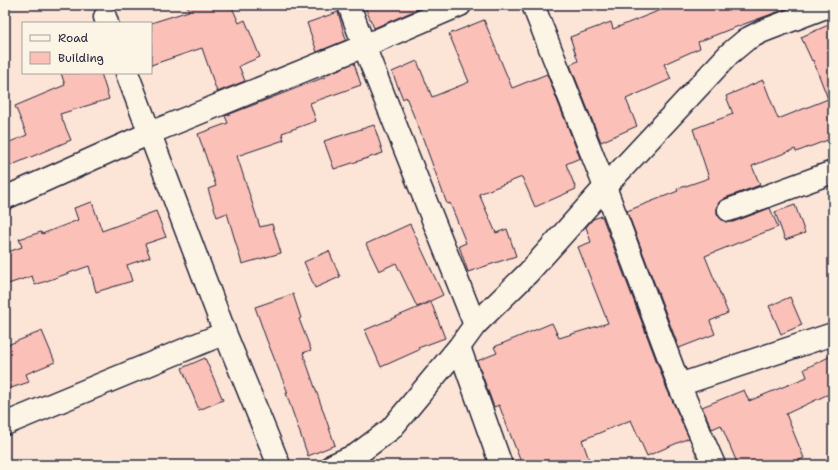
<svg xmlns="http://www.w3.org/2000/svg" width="838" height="470" font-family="'Shantell Sans',sans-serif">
<rect width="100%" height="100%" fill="#fce5d7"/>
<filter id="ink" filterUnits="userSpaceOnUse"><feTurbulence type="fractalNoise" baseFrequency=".025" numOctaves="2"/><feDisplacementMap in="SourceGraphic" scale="8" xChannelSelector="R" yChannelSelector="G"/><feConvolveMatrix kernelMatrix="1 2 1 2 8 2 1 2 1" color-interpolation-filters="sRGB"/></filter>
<g filter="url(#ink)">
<path fill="#fbc0b7" stroke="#22223b" d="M187,5H231L239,23L245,20L260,57L239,66L245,81L217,92L202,48L151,65V23L189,11Z
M364,5H428L374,28Z
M673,5H790L791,7L758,19L728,30L698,42L700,48L664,64L671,79L626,99L637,126L601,142L570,65L578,61L570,37L611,22L613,29Z
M338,12L346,40L317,52L307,23Z
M484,20L512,88L547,74L580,158L566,164L576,189L535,207L522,177L479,194L496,233L507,229L516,256L468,272L459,246L466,243L450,203L447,204L422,136L406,97L403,99L392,72L417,61L432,97L469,82L449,34Z
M833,23V138L796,152L795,149L752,166L760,185L725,198L719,202L717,207V214L721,219L726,222H733L770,208L778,227L705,256L728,313L710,321L715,334L679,348L627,211L678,191L677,189L709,178L693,129L733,114L726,96L763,80L778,119L828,99L813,60L812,61L801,37Z
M354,63L361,85L310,103L316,121L282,133L284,140L237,156L260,227L272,224L281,253L242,264L227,213L217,217L208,189L216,186L198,134L228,123L225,116L325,77V75Z
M61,73H101L109,99L60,114L71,140L5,168V144L27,135L15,106L65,85Z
M374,125L383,153L334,169L324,141Z
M92,202L102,231L156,211L166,237L145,244L150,257L127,265L132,281L96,292L89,266L35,285L32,276L5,285V253L22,247L19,239L41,232L42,234L78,220L74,208Z
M795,205L805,233L785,240L775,212Z
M602,216L667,389L689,438L647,456L631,420L582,440L591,465H522L499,405L494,407L477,361L497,353L494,347L552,323L559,338L608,323L578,247L591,242L586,227L593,219Z
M410,224L443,295L417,307L396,263L379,271L366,244Z
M329,251L340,277L315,288L304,262Z
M293,294L301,318L299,319L311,350L303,353L335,445L308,456L286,393H288L266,338L255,307Z
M790,297L802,325L781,334L769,306Z
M431,302L445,338L418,348L419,350L381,367L365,330Z
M42,331L55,362L26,374L29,382L5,390V346Z
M833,355V392L786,414L804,458L789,465H738L721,425L712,429L702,407L744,390L749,401L807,377L804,369Z
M205,358L223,400L199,410L182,368Z"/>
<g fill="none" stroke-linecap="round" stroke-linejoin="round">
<g stroke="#22223b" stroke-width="25">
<path id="minor" d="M349,5L364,46L475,325
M533,5L605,187L679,385L714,465
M105,17L107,23
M127,73L225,333L279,465
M5,198L150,133L364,46L460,5
M729,210L833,172
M459,347L501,465
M679,385L833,334
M5,424L225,333
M333,465L356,455L391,429L459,347L475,325L528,273L605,187L729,54L747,39L763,31L831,5"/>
</g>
<use href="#minor" stroke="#fcf5e5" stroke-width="22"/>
</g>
</g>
<rect width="838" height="470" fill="none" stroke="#fcf5e5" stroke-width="20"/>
<rect x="10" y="10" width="818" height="450" fill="none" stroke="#22223b" stroke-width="1.5" filter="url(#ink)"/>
<rect x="22" y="22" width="130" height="52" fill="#fcf5e5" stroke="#a5a1a1"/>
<rect x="30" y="35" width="20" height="6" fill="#fcf5e5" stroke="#a5a1a1"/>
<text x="58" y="42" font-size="12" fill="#22223b">Road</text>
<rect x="30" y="52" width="20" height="12" fill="#fbc0b7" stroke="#a5a1a1"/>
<text x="58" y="62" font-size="12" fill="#22223b">Building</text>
</svg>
